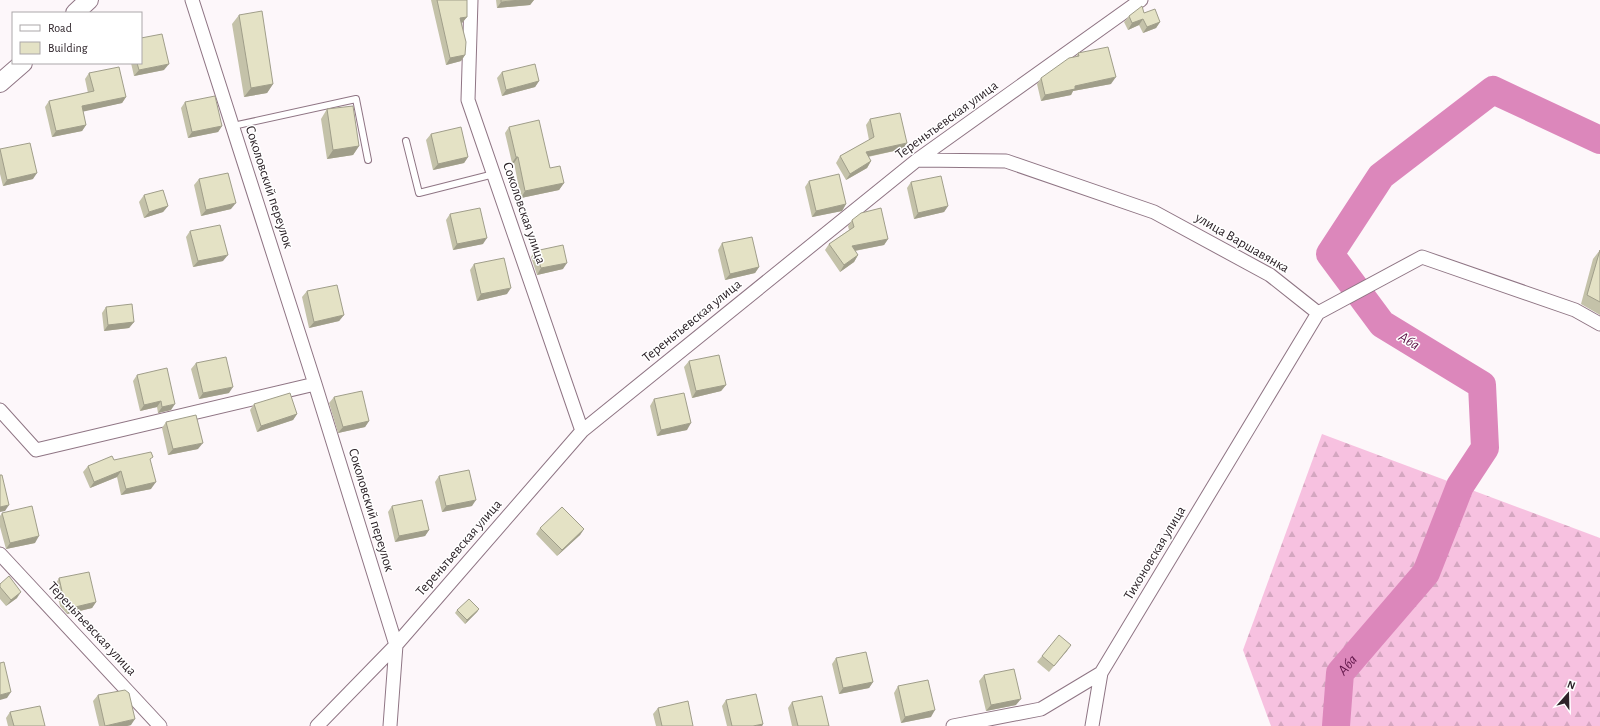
<svg xmlns="http://www.w3.org/2000/svg" width="1600" height="726" font-family="'Alegreya Sans',sans-serif">
<defs>
<pattern id="forest-firs" width="22" height="20" patternUnits="userSpaceOnUse"><rect width="22" height="20" fill="#f7c1e0"/><path d="M5 1l3.5 6h-7zM16 11l3.5 6h-7z" fill="#d4a6c0"/></pattern>
</defs>
<rect width="100%" height="100%" fill="#fdf7fa"/>
<path fill="url(#forest-firs)" d="M1322,434L1600,538V726H1271L1243,650Z"/>
<g fill="none" stroke-linecap="round" stroke-linejoin="round">
<path stroke="#dc87bb" stroke-width="28" id="s1" d="M1336,726L1340,673L1426,573L1460,486L1485,448L1482,385L1382,324L1330,254L1381,176L1493,90L1600,140"/>
<g stroke="#8f7584" stroke-width="8">
<path id="service" d="M233,126L356,99L368,160
M406,141L419,193L494,174"/>
</g>
<g stroke="#8f7584" stroke-width="15">
<path id="minor" d="M192,0L315,384L396,645L390,726
M471,0L468,100L582,431
M917,160L1006,161L1154,212L1270,275L1318,313L1422,257L1575,310L1600,324
M0,410L36,450L315,384
M0,554L160,726
M317,726L396,645L582,431L917,160L1141,0
M953,726L1041,709L1101,673L1318,313
M1092,726L1101,673"/>
</g>
<g stroke="#8f7584" stroke-width="20">
<path id="secondary" d="M75,13L89,0
M0,83L23,63"/>
</g>
<use href="#service" stroke="#fff" stroke-width="6"/>
<use href="#minor" stroke="#fff" stroke-width="13"/>
<use href="#secondary" stroke="#fff" stroke-width="18"/>
</g>
<path fill="#c4c2a9" d="M431,0H467V17L462,23L465,55L461,61L446,65Z
M496,0H534L530,5L497,8Z
M1144,13L1160,22L1156,28L1143,33L1139,25L1128,30L1124,22L1129,16Z
M239,15L273,84L267,93L244,97L232,24Z
M1078,53L1111,84L1073,91L1071,95L1041,101L1037,84L1041,78L1076,57Z
M131,63H141L164,70L134,76Z
M502,72L539,81L535,87L502,96L497,78Z
M89,73L126,97L122,103L83,111L86,125L82,131L52,137L45,107L49,101L88,93L85,79Z
M185,102L222,126L218,132L188,138L181,108Z
M327,109L359,146L353,155L327,159L321,119Z
M870,119L903,149L868,157L871,161L867,168L846,180L836,163L840,156L869,140L866,125Z
M509,127L550,168L564,183L559,190L521,198L514,163H512L505,133Z
M431,134L468,157L464,163L433,170L426,140Z
M0,149L33,179L3,186L0,174Z
M199,179L231,209L201,216L194,185Z
M809,181L846,204L842,211L812,217L805,187Z
M911,182L948,206L944,212L914,219L907,188Z
M144,195L168,206L163,212L144,218L139,202Z
M450,214L483,244L453,250L446,220Z
M852,220L888,239L884,245L855,251L858,255L854,262L840,272L825,250L829,244L849,230L848,226Z
M190,231L223,261L193,267L186,237Z
M722,243L759,267L755,273L725,280L718,250Z
M1600,250V315L1581,304L1593,259Z
M535,251L563,269L537,275L531,257Z
M474,264L507,294L477,301L470,270Z
M307,291L344,315L339,321L309,328L302,297Z
M106,307L134,322L129,328L104,331L102,313Z
M689,361L726,385L721,391L692,398L684,367Z
M196,363L229,393L199,399L191,369Z
M137,375L171,410L158,413L157,407L140,411L133,381Z
M334,397L369,421L365,427L338,433L329,403Z
M654,399L687,430L657,436L650,406Z
M254,404L297,414L293,420L257,432L250,410Z
M166,422L198,449L168,455L162,428Z
M114,460L150,461L151,489L121,495L117,477L90,488L83,472L88,466Z
M439,476L472,506L442,512L435,482Z
M392,506L429,530L425,536L395,542L388,512Z
M2,513L35,543L6,549L0,527V516Z
M540,528L584,529L580,535L557,556L536,534Z
M59,578L96,602L92,608L67,614L60,606L55,585Z
M0,584L17,598L6,606L0,599Z
M479,609L477,612L465,624L455,613L457,610Z
M1071,645L1049,672L1037,662L1042,656Z
M836,658L873,682L869,688L839,694L832,664Z
M984,675L1016,705L986,711L979,681Z
M898,686L931,717L901,723L894,693Z
M98,695L131,725L127,726H99L93,701Z
M726,700L763,724L762,726H727L722,706Z
M792,702L829,726H792L788,708Z
M658,708L693,726H656L653,714Z
M10,712L45,726H8L6,718Z"/>
<path fill="#a09e8a" d="M520,0H534L530,5L497,8L501,2Z
M467,17L462,23L456,24L460,18Z
M1143,19L1139,25L1128,30L1132,23Z
M1160,22L1156,28L1143,33L1147,27Z
M465,55L461,61L446,65L450,58Z
M169,64L164,70L134,76L139,70Z
M1116,77L1111,84L1073,91L1071,95L1041,101L1045,95L1075,86Z
M539,81L535,87L502,96L506,90Z
M273,84L267,93L244,97L251,88Z
M126,97L122,103L77,113L82,106Z
M86,125L82,131L52,137L56,131Z
M222,126L218,132L188,138L192,132Z
M907,143L903,149L861,158L866,152Z
M359,146L353,155L327,159L333,150Z
M468,157L464,163L433,170L438,164Z
M516,157H518L514,163H512Z
M871,161L867,168L846,180L850,174Z
M37,173L33,179L3,186L7,180Z
M564,183L559,190L521,198L525,191Z
M236,203L231,209L201,216L206,210Z
M846,204L842,211L812,217L816,211Z
M168,206L163,212L144,218L149,212Z
M948,206L944,212L914,219L918,213Z
M487,238L483,244L453,250L457,244Z
M888,239L884,245L848,252L852,246Z
M228,255L223,261L193,267L198,261Z
M858,255L854,262L840,272L844,265Z
M567,263L563,269L537,275L541,268Z
M759,267L755,273L725,280L730,274Z
M511,288L507,294L477,301L481,294Z
M344,315L339,321L309,328L314,322Z
M134,322L129,328L104,331L108,325Z
M726,385L721,391L692,398L696,391Z
M233,387L229,393L199,399L203,393Z
M161,401L157,407L140,411L144,405Z
M175,404L171,410L158,413L162,407Z
M297,414L293,420L257,432L261,426Z
M369,421L365,427L338,433L343,427Z
M691,423L687,430L657,436L661,430Z
M203,443L198,449L168,455L173,449Z
M121,471L117,477L90,488L94,482Z
M156,482L151,489L121,495L126,489Z
M476,500L472,506L442,512L446,506Z
M9,505L5,511L0,512V507Z
M584,529L580,535L557,556L562,550Z
M429,530L425,536L395,542L399,536Z
M39,536L35,543L6,549L10,543Z
M21,592L17,598L6,606L11,600Z
M96,602L92,608L67,614L71,608Z
M479,609L477,612L465,624L467,620Z
M1071,645L1067,651L1049,672L1054,666Z
M873,682L869,688L839,694L843,688Z
M11,692L7,698L0,700V695Z
M1021,699L1016,705L986,711L991,705Z
M935,710L931,717L901,723L905,717Z
M135,719L131,725L127,726H105Z
M763,724L762,726H753Z"/>
<path fill="#e4e2c5" stroke="#a09e8a" d="M437,0H467V17L460,18L466,42L465,55L450,58Z
M501,0H520L501,2Z
M1142,6L1144,13L1155,9L1160,22L1147,27L1143,19L1132,23L1129,16Z
M262,11L273,84L251,88L239,15Z
M162,34L169,64L139,70L137,63H141V38Z
M1108,47L1116,77L1075,86V89L1045,95L1041,78L1069,58L1079,56L1078,53Z
M535,64L539,81L506,90L502,72Z
M119,67L126,97L82,106L86,125L56,131L49,101L94,91L89,73Z
M215,96L222,126L192,132L185,102Z
M353,106L359,146L333,150L327,109Z
M900,113L907,143L866,152L871,161L850,174L840,156L874,137L870,119Z
M539,120L550,168L560,166L564,183L525,191L518,157H516L509,127Z
M461,127L468,157L438,164L431,134Z
M30,143L37,173L7,180L0,149Z
M228,173L236,203L206,210L199,179Z
M839,174L846,204L816,211L809,181Z
M941,176L948,206L918,213L911,182Z
M163,190L168,206L149,212L144,195Z
M480,208L487,238L457,244L450,214Z
M881,208L888,239L852,246L858,255L844,265L829,244L854,227L852,220L861,213Z
M220,225L228,255L198,261L190,231Z
M752,237L759,267L730,274L722,243Z
M563,245L567,263L541,268L535,251Z
M1600,250V302L1587,295Z
M504,258L511,288L481,294L474,264Z
M337,285L344,315L314,322L307,291Z
M132,304L134,322L108,325L106,307Z
M719,355L726,385L696,391L689,361Z
M226,357L233,387L203,393L196,363Z
M167,368L175,404L162,407L161,401L144,405L137,375Z
M362,391L369,421L343,427L334,397Z
M290,393L297,414L261,426L254,404Z
M684,393L691,423L661,430L654,399Z
M196,415L203,443L173,449L166,422Z
M151,452L153,457L150,459L156,482L126,489L121,471L94,482L88,466L112,456L114,460Z
M469,470L476,500L446,506L439,476Z
M0,475H2L9,505L0,507Z
M422,500L429,530L399,536L392,506Z
M32,506L39,536L10,543L2,513Z
M562,507L584,529L562,550L540,528Z
M89,572L96,602L71,608L64,600L59,578Z
M9,576L21,592L11,600L0,587V584Z
M469,599L479,609L467,620L457,610Z
M1059,635L1071,645L1054,666L1042,656Z
M866,652L873,682L843,688L836,658Z
M4,662L11,692L0,695V663Z
M1014,669L1021,699L991,705L984,675Z
M928,680L935,710L905,717L898,686Z
M125,690L129,693L135,719L105,726L98,695Z
M756,694L763,724L753,726H732L726,700Z
M822,696L829,726H798L792,702Z
M688,701L693,726H662L658,708Z
M40,706L45,726H14L10,712Z"/>
<g text-anchor="middle" dominant-baseline="central" stroke-width="3" stroke-linejoin="round" paint-order="stroke">
<g font-size="14" fill="#2d2329" stroke="#fff">
<text transform="translate(947 120) rotate(-36)">Тереньтьевская улица</text>
<text transform="translate(269 187) rotate(72)">Соколовский переулок</text>
<text transform="translate(524 213) rotate(71)">Соколовская улица</text>
<text transform="translate(1242 243) rotate(30)">улица Варшавянка</text>
<text transform="translate(692 321) rotate(-39)">Тереньтьевская улица</text>
<text transform="translate(371 510) rotate(73)">Соколовский переулок</text>
<text transform="translate(459 548) rotate(-49)">Тереньтьевская улица</text>
<text transform="translate(1155 553) rotate(-59)">Тихоновская улица</text>
<text transform="translate(92 629) rotate(47)">Тереньтьевская улица</text>
</g>
<g font-size="15" font-style="italic" fill="#5e1347" stroke="#fff">
<text transform="translate(1409 341) rotate(31)">Аба</text>
<text stroke="none"><textPath href="#s1" startOffset="64">Аба</textPath></text>
</g>
</g>
<rect x="12" y="12" width="130" height="52" fill="#ffffff" stroke="#aba7a9"/>
<rect x="20" y="25" width="20" height="6" fill="#ffffff" stroke="#aba7a9"/>
<text x="48" y="32" font-size="12" fill="#2d2329">Road</text>
<rect x="20" y="42" width="20" height="12" fill="#e4e2c5" stroke="#aba7a9"/>
<text x="48" y="52" font-size="12" fill="#2d2329">Building</text>
<g transform="translate(1568 694) rotate(20)" stroke="#ffffff" stroke-width="3" paint-order="stroke">
<path d="M0-3L7 15L0 10L-7 15Z" fill="#2d2329"/>
<text y="-6" font-size="11" font-weight="bold" text-anchor="middle" fill="#2d2329">N</text>
</g>
</svg>
